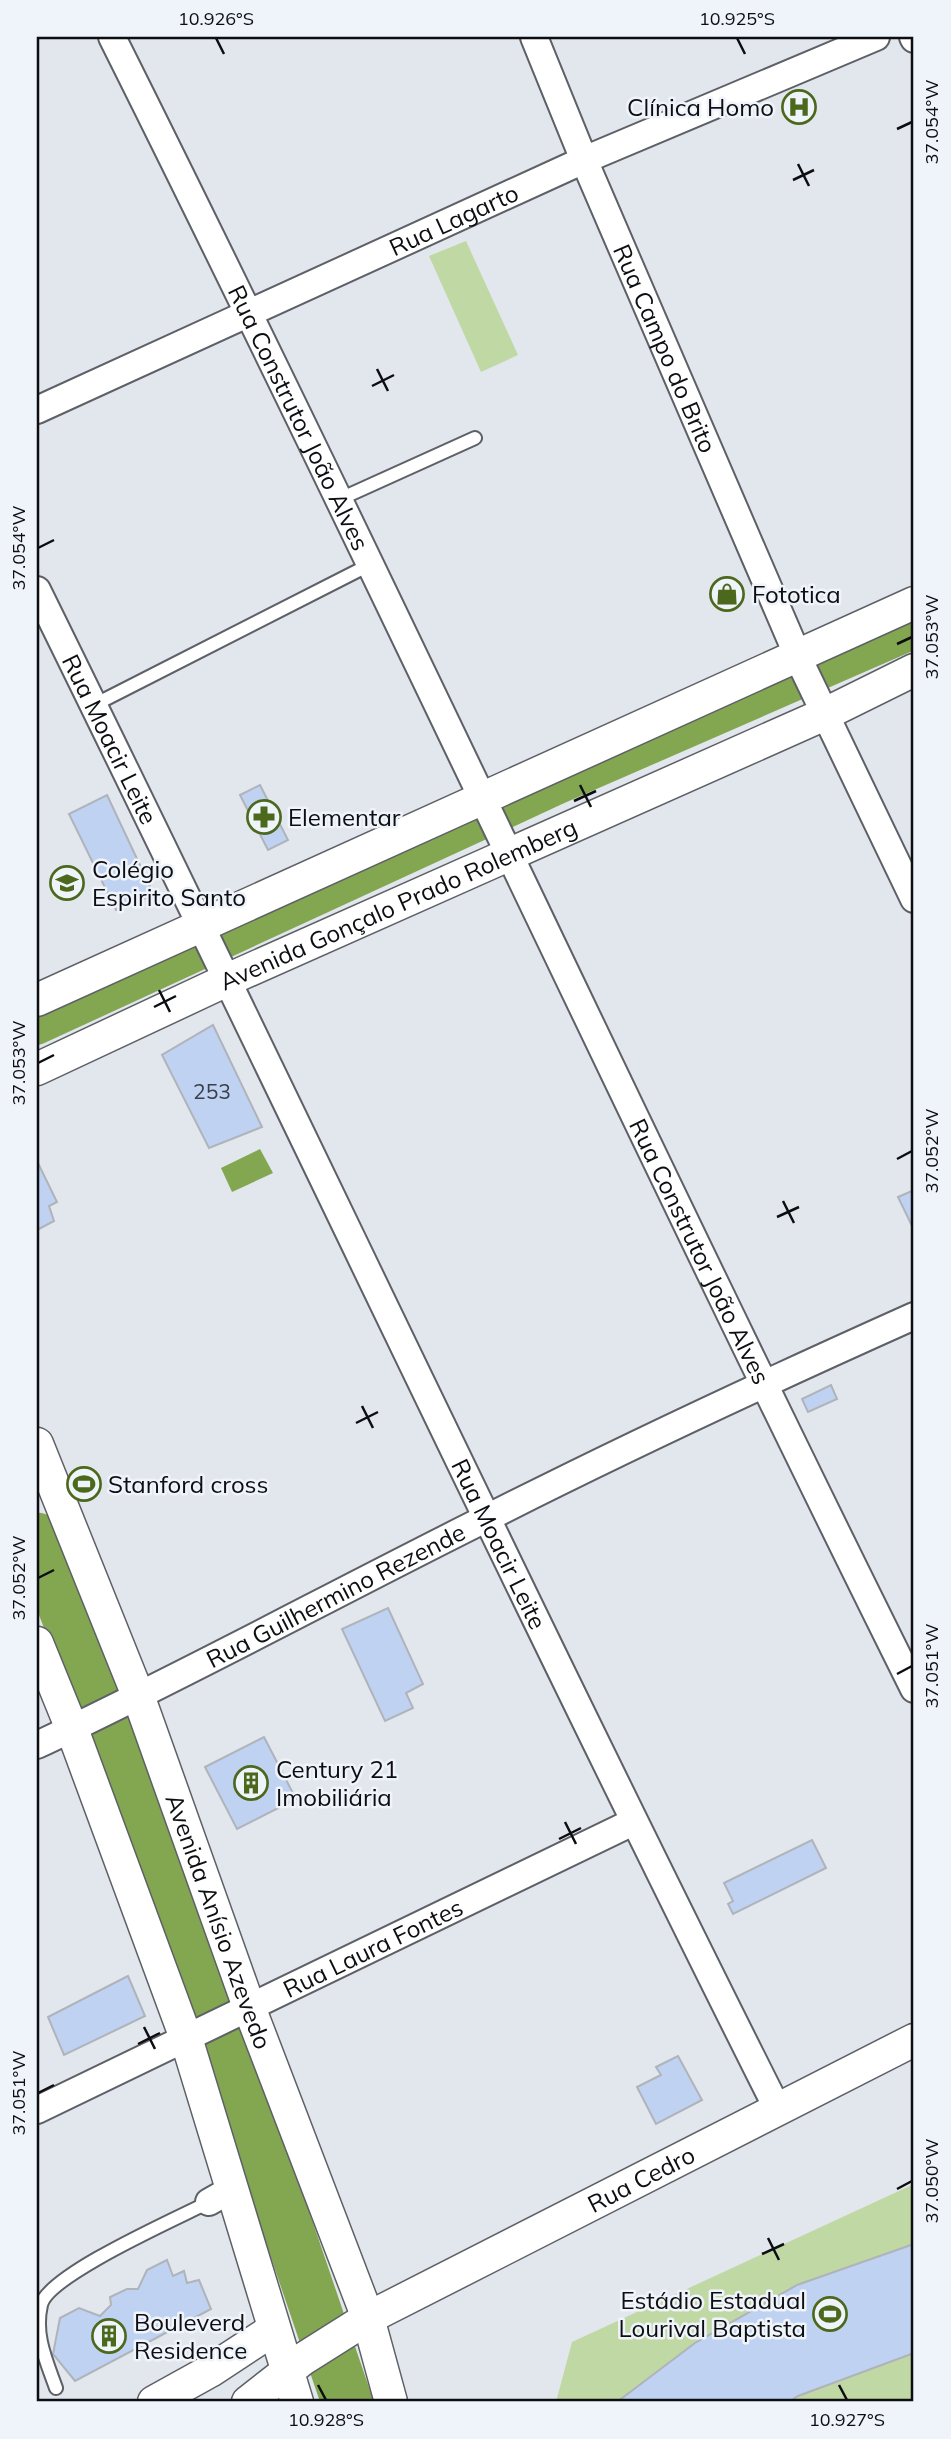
<svg xmlns="http://www.w3.org/2000/svg" width="951" height="2439" font-family="Mulish,sans-serif">
<rect width="100%" height="100%" fill="#e2e6ed"/>
<path fill="#c0d8a4" d="M466,241L518,355L481,372L429,256Z
M914,2184V2402H556L572,2342Z"/>
<path fill="#83a750" d="M260,1149L273,1173L232,1192L221,1168Z"/>
<g fill="none" stroke-linecap="round" stroke-linejoin="round">
<path stroke="#83a750" stroke-width="30" d="M37,1030L557,790L914,634"/>
<path stroke="#83a750" stroke-width="51" d="M37,1538L191,1943L347,2402"/>
</g>
<path fill="#c0d2f2" stroke="#afb3ba" stroke-width="2" d="M260,785L288,840L268,850L240,795Z
M107,795L154,895L116,910L69,814Z
M213,1025L262,1127L209,1148L162,1055Z
M37,1161L57,1202L49,1206L54,1221L37,1230Z
M914,1190V1230L898,1197Z
M831,1385L837,1399L808,1412L802,1399Z
M388,1608L423,1684L406,1693L413,1708L385,1721L342,1629Z
M264,1737L296,1799L237,1829L205,1767Z
M812,1840L826,1868L733,1914L728,1904L733,1901L724,1883Z
M128,1976L145,2016L64,2055L48,2017Z
M678,2056L702,2100L656,2124L637,2087L661,2075L656,2067Z
M914,2244V2353L798,2396L789,2402H617L695,2343L797,2285Z
M167,2260L173,2276L184,2271L187,2283L199,2280L211,2309L75,2381L53,2354L60,2318L79,2308L100,2316L111,2305L110,2297L127,2289H138L147,2270Z"/>
<g fill="none" stroke-linecap="round" stroke-linejoin="round">
<g stroke="#5d6066" stroke-width="16">
<path id="service" d="M340,499L475,438
M94,705L371,564
M56,2388C46,2360 34,2335 41,2305C48,2275 178,2218 209,2202"/>
</g>
<g stroke="#5d6066" stroke-width="30">
<g id="minor">
<path id="s1" d="M112,37C386,585 641,1141 914,1689"/>
<path id="s2" d="M534,37L584,160L803,668L914,899"/>
<path d="M913,37L914,39"/>
<path id="s3" d="M37,410L584,160L876,37"/>
<path id="s4" d="M37,590C286,1095 524,1605 777,2108"/>
<path id="s5" d="M37,1745C190,1673 338,1592 489,1517C629,1446 771,1380 914,1316"/>
<path id="s6" d="M37,2110L633,1822"/>
<path d="M209,2202L232,2189"/>
</g>
</g>
<g stroke="#5d6066" stroke-width="35">
<g id="tertiary">
<path d="M37,1000L914,603"/>
<path id="s7" d="M37,1069L227,980L825,714L914,670"/>
<path id="s8" d="M37,1444L139,1698L249,2007L368,2318L391,2402"/>
<path d="M37,1643L72,1729L186,2038L297,2402"/>
<path d="M154,2402L210,2371L274,2329"/>
<path id="s9" d="M248,2402L303,2359L368,2318L914,2040"/>
</g>
</g>
<use href="#service" stroke="#fff" stroke-width="12"/>
<use href="#minor" stroke="#fff" stroke-width="26"/>
<use href="#tertiary" stroke="#fff" stroke-width="32"/>
</g>
<path fill="none" stroke="#0d0e11" stroke-width="2.5" d="M216,38L224,54M737,38L745,54M897,129L912,122M798,164L809,186M793,180L814,170M377,369L388,391M372,386L394,375M38,548L54,540M897,644L912,637M580,785L591,807M574,801L596,791M159,990L170,1012M154,1007L176,996M38,1063L54,1055M897,1159L912,1151M783,1201L794,1223M777,1217L799,1207M362,1406L373,1428M356,1423L378,1412M38,1578L54,1570M897,1674L912,1666M565,1822L576,1844M559,1839L581,1828M144,2027L155,2049M138,2044L160,2033M38,2093L54,2085M897,2189L912,2181M768,2238L779,2260M762,2254L784,2244M318,2385L326,2400M839,2385L847,2400"/>
<defs>
<g id="hospital-ring" transform="scale(1.75)"><circle r="9.5" fill="#eff3fa" stroke="#4c681c" stroke-width="1.5"/><path d="M-5-5h3v3.5h4V-5h3V5h-3V1.5h-4V5h-3Z" fill="#4c681c"/></g>
<g id="shop-ring" transform="scale(1.75)"><circle r="9.5" fill="#eff3fa" stroke="#4c681c" stroke-width="1.5"/><path d="M-5-2.5h2.3a2.7 3.5 0 0 1 5.4 0H5L5.5 6h-11ZM-1.5-2.5h3a1.5 2.3 0 0 0-3 0Z" fill="#4c681c"/></g>
<g id="pharmacy-ring" transform="scale(1.75)"><circle r="9.5" fill="#eff3fa" stroke="#4c681c" stroke-width="1.5"/><path d="M-2-6h4v4h4v4h-4v4h-4v-4h-4v-4h4Z" fill="#4c681c"/></g>
<g id="school-ring" transform="scale(1.75)"><circle r="9.5" fill="#eff3fa" stroke="#4c681c" stroke-width="1.5"/><path d="M0-5L7-2L0 1L-7-2ZM-4 1L0 2.5L4 1V4Q0 6-4 4Z" fill="#4c681c"/></g>
<g id="stadium-ring" transform="scale(1.75)"><circle r="9.5" fill="#eff3fa" stroke="#4c681c" stroke-width="1.5"/><path d="M0-5a6.5 5 0 1 0 0 10a6.5 5 0 1 0 0-10ZM-3.5-1.8h7v3.6h-7Z" fill="#4c681c"/></g>
<g id="building-ring" transform="scale(1.75)"><circle r="9.5" fill="#eff3fa" stroke="#4c681c" stroke-width="1.5"/><path d="M-4-6H4V6H1V3H-1V6H-4ZM-2.5-4.3h1.7v1.8h-1.7ZM.8-4.3h1.7v1.8H.8ZM-2.5-1h1.7V.8h-1.7ZM.8-1h1.7V.8H.8Z" fill="#4c681c"/></g>
</defs>
<g fill-rule="evenodd">
<use href="#hospital-ring" x="799" y="107"/>
<use href="#shop-ring" x="727" y="594"/>
<use href="#pharmacy-ring" x="264" y="817"/>
<use href="#school-ring" x="67" y="883"/>
<use href="#stadium-ring" x="84" y="1484"/>
<use href="#building-ring" x="251" y="1783"/>
<use href="#stadium-ring" x="830" y="2314"/>
<use href="#building-ring" x="109" y="2336"/>
</g>
<g text-anchor="middle" dominant-baseline="central" stroke-width="5" stroke-linejoin="round" paint-order="stroke">
<g font-size="21" fill="#3a3f49">
<text x="212" y="1091">253</text>
</g>
<g font-size="24" fill="#0d0e11" stroke="#eff3fa" text-anchor="start">
<text x="774" y="107" text-anchor="end">Clínica Homo</text>
<text x="752" y="594">Fototica</text>
<text x="288" y="817">Elementar</text>
<text x="92" y="869">Colégio<tspan x="92" dy="28">Espirito Santo</tspan></text>
<text x="108" y="1484">Stanford cross</text>
<text x="276" y="1769">Century 21<tspan x="276" dy="28">Imobiliária</tspan></text>
<text x="806" y="2300" text-anchor="end">Estádio Estadual<tspan x="806" dy="28">Lourival Baptista</tspan></text>
<text x="134" y="2322">Bouleverd<tspan x="134" dy="28">Residence</tspan></text>
</g>
<g font-size="24" fill="#0d0e11" stroke="#eff3fa">
<text stroke="none"><textPath href="#s3" startOffset="458">Rua Lagarto</textPath></text>
<text stroke="none"><textPath href="#s2" startOffset="338">Rua Campo do Brito</textPath></text>
<text stroke="none"><textPath href="#s1" startOffset="424">Rua Construtor João Alves</textPath></text>
<text stroke="none"><textPath href="#s4" startOffset="166">Rua Moacir Leite</textPath></text>
<text stroke="none"><textPath href="#s7" startOffset="397">Avenida Gonçalo Prado Rolemberg</textPath></text>
<text stroke="none"><textPath href="#s1" startOffset="1349">Rua Construtor João Alves</textPath></text>
<text stroke="none"><textPath href="#s4" startOffset="1060">Rua Moacir Leite</textPath></text>
<text stroke="none"><textPath href="#s5" startOffset="334">Rua Guilhermino Rezende</textPath></text>
<text stroke="none"><textPath href="#s8" startOffset="511">Avenida Anísio Azevedo</textPath></text>
<text stroke="none"><textPath href="#s6" startOffset="373">Rua Laura Fontes</textPath></text>
<text stroke="none"><textPath href="#s9" startOffset="453">Rua Cedro</textPath></text>
</g>
</g>
<rect width="951" height="2439" fill="none" stroke="#eff3fa" stroke-width="77"/>
<rect x="38" y="38" width="874" height="2362" fill="none" stroke="#0d0e11" stroke-width="2.5"/>
<g font-size="18" text-anchor="middle" fill="#0d0e11">
<text x="216" y="25">10.926°S</text>
<text x="737" y="25">10.925°S</text>
<text transform="translate(932 122) rotate(-90)" y="6">37.054°W</text>
<text transform="translate(19 548) rotate(-90)" y="6">37.054°W</text>
<text transform="translate(932 637) rotate(-90)" y="6">37.053°W</text>
<text transform="translate(19 1063) rotate(-90)" y="6">37.053°W</text>
<text transform="translate(932 1151) rotate(-90)" y="6">37.052°W</text>
<text transform="translate(19 1578) rotate(-90)" y="6">37.052°W</text>
<text transform="translate(932 1666) rotate(-90)" y="6">37.051°W</text>
<text transform="translate(19 2093) rotate(-90)" y="6">37.051°W</text>
<text transform="translate(932 2181) rotate(-90)" y="6">37.050°W</text>
<text x="326" y="2426">10.928°S</text>
<text x="847" y="2426">10.927°S</text>
</g>
</svg>
